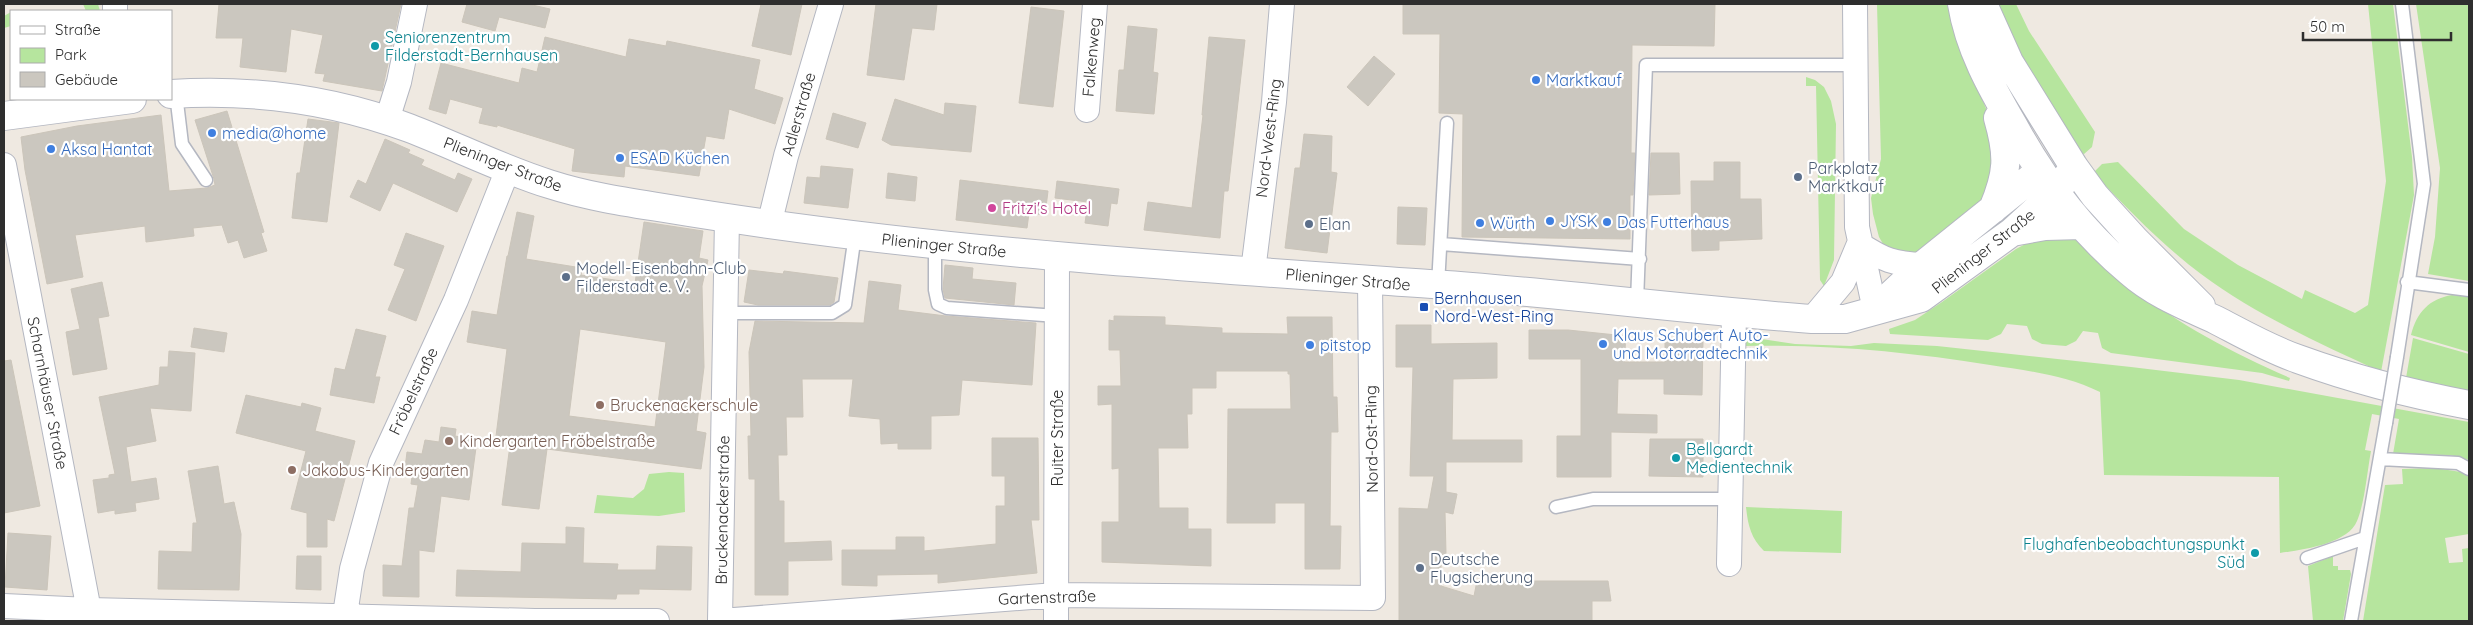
<svg xmlns="http://www.w3.org/2000/svg" width="2473" height="625" font-family="Quicksand,sans-serif">
<rect width="100%" height="100%" fill="#efe9e1"/>
<path fill="#b6e59e" d="M83,4H98L100,11H86Z
M1877,4H1947L1952,22L1994,129L1998,150L1988,190L1978,205L1919,252L1904,257L1886,249L1879,237L1873,214L1871,198L1881,159Z
M1995,4H2016L2029,31L2095,132L2092,147L2084,154L2076,151L2020,61Z
M2368,4H2393L2412,157L2414,195L2381,372C2319,343 2256,315 2201,274C2161,244 2128,209 2093,173L2102,164L2118,162L2184,229L2238,265L2302,299L2305,290L2355,313L2368,305L2386,181Z
M2416,4H2469V281L2428,274L2435,237L2440,168Z
M11,12V26L4,28V16Z
M1806,77L1815,80L1824,87L1831,101L1836,124L1834,260L1824,286L1820,280L1816,86H1806Z
M2070,236C2095,246 2111,269 2132,286C2179,326 2234,353 2290,378L2289,381L2262,373L2111,353L2102,348L2098,333L2083,331L2076,341L2066,346L2042,344L2032,339L2027,326L2007,324L2001,334L1988,340L1890,334L1889,329L1915,320L1942,302L2016,249L2035,239Z
M2452,295L2469,297V352L2411,335C2417,312 2429,299 2452,295Z
M1748,337L1795,344L1851,346L1874,343L1937,346L2131,367L2239,380L2469,422V460L2450,455L2393,454L2399,419L2372,414L2365,450L2371,451C2367,472 2365,502 2357,521C2348,544 2301,550 2280,553L2279,477L2104,475L2100,392C2065,375 2029,371 1990,365C1910,352 1826,344 1745,346Z
M2413,338L2469,354V395L2406,378Z
M2435,468L2461,472L2469,477V534L2445,538L2449,563L2463,562L2462,549L2469,548V621H2363L2385,485L2403,484L2402,469Z
M669,472L684,473L685,512L659,516L594,513L597,495L633,498L644,489L649,474Z
M1746,507L1842,511L1841,553L1764,551C1751,538 1748,526 1746,507Z
M2333,556V566H2338V570H2350L2351,574L2343,621H2313L2308,566Z"/>
<path fill="#cbc7bf" stroke="#cbc5ba" fill-rule="evenodd" d="M219,4H401L382,91L323,81L325,74L315,73L323,35L291,29L286,72L240,67L243,38H216Z
M467,4H528L550,9L545,28L499,17L495,31L462,22Z
M761,4H802L791,55L752,46Z
M876,4H937L934,30L912,28L904,80L867,75Z
M1403,4H1715L1714,46L1632,45L1631,153H1635L1633,195H1630V239L1462,237L1463,114L1439,113L1440,34H1403Z
M1031,7L1064,11L1053,107L1019,103Z
M1128,26L1157,29L1153,72L1158,73L1154,114L1116,111L1119,70H1124Z
M545,37L626,57L629,39L666,46L667,41L760,60L754,89L783,98L775,124L729,109L724,139L706,136L699,176L625,166L624,177L572,171L575,149L497,125V127L479,123L483,108L450,99L446,114L429,109L441,63L519,83L522,68L537,72Z
M1209,37L1245,40L1228,191H1224L1220,238L1144,230L1148,202L1192,208L1203,115H1202Z
M1374,56L1395,74L1368,106L1347,87Z
M895,99L944,115L945,103L976,106L971,152L891,145L882,140Z
M227,111L264,232L261,233L267,251L244,258L238,240L228,243L222,225L193,228L194,236L146,242L145,226L75,235L83,277L47,284L25,170L21,137L77,126L161,115L169,191L207,188L215,185L214,179L195,120Z
M833,113L866,123L858,148L826,139Z
M308,119L339,123L327,222L292,218L297,173H300Z
M1304,134L1332,136L1331,172L1337,173L1327,253L1285,248L1295,168H1300Z
M385,139L410,150L408,153L424,160L421,165L455,180L458,173L472,179L457,212L393,183L380,211L350,197L358,180L366,184Z
M1651,153H1679L1680,194L1649,195Z
M1714,162H1740V199H1761L1762,239L1719,241V250L1692,251L1691,181H1714Z
M821,166L853,169L848,208L804,203L807,177L820,178Z
M888,173L917,177L915,201L886,198Z
M960,180L1048,191L1045,215L1029,213L1027,228L956,220Z
M1057,181L1119,189L1117,204L1111,203L1108,226L1085,223L1088,202L1055,198Z
M1398,207L1427,208L1425,245L1397,244Z
M517,212L534,216L526,259L582,268L581,275L635,283L644,222L703,231L699,258L708,260L702,286L704,367L696,431L706,433L701,469L547,449L539,509L502,505L510,445L495,444L507,349L467,342L472,311L497,315L507,256H508ZM580,329L666,342L655,427L569,416Z
M406,233L444,246L416,321L388,310L405,269L394,265Z
M945,265L973,268L972,279L1016,283L1014,305L945,298L943,289Z
M749,270L783,274L784,271L838,278L834,302L830,305H758L744,302Z
M869,281L901,285L898,310L946,316L1036,323L1032,385L962,380L959,415L931,416V449H898V443L881,444L880,419L849,416L853,379H802L803,417H786L787,455H778L779,501H784V543L831,541L832,560L788,561V595H755V479H749L748,436H751L749,352L755,321L864,323Z
M102,282L109,316L98,318L107,369L73,375L66,332L80,329L71,289Z
M1114,316L1165,317V325L1222,328V333L1288,334L1287,317H1332L1333,397H1337L1338,432H1331L1330,526H1341L1340,569H1305V503H1275V523H1227L1228,409H1291L1290,374H1288V371H1216V388H1192V414H1187L1188,448H1158L1159,508H1188V529H1211V566L1102,562V522H1119V468L1112,469V404L1098,405V386H1121L1120,350H1109V320L1114,321Z
M1396,325H1431V344L1497,343V378L1453,379L1452,440H1522V462H1446V492L1457,494L1453,514L1445,512L1446,554L1441,555V586L1474,596L1477,581H1608L1611,601H1592V621H1399V508L1428,509L1434,476H1410L1413,367H1396Z
M194,328L227,333L224,352L191,347Z
M356,329L386,336L375,377H380L374,403L330,395L335,368L345,370Z
M1529,330H1568L1626,336L1624,362H1665V341H1703L1702,395L1664,394V379H1618L1617,414L1657,415V433L1611,432V477H1557V436H1581V359H1529Z
M169,351L195,353L191,411L150,408L156,441L126,447L131,482L156,478L159,499L135,503L136,511L115,514V510L98,513L93,480L109,478V475L115,474L99,397L159,385L160,367H168Z
M11,360L40,506L4,513V361Z
M246,395L301,407L302,403L321,408L315,431L355,441L334,521L327,519V547H307V513L291,509L306,451L236,433Z
M441,427L456,429L455,436L477,440L469,500L441,496L434,552L419,550V597L383,596V565L402,566L409,508H414L418,485L411,484L413,469L405,468L407,452L422,454L425,440L439,442Z
M992,438H1038L1039,520H1031L1037,573L938,583V574L877,575V586L842,585V550H896V537H924V551L996,544V506H1005V476H992Z
M1650,439H1703V477L1649,476Z
M218,466L224,504L234,502L241,534L239,590L158,589L159,551L192,552L193,523H197L188,471Z
M566,527L584,528L583,563L618,564L617,570H656L657,546L692,547L691,590L639,589V594H617L616,599L456,596L457,570L521,572L522,543L566,544Z
M8,533L51,536L47,590L5,587Z
M297,556H321V590L296,589Z"/>
<g fill="none" stroke-linecap="round" stroke-linejoin="round">
<g stroke="#b4b7c1" stroke-width="15">
<path id="lane" d="M176,94L182,144L206,180
M1441,244L1640,259
M935,245V290L938,304L947,308L1057,316
M2407,282L2469,290
M1438,285L1447,123
M1637,302L1646,65H1855
M725,313H832L845,305L855,235
M2397,357L2424,184L2402,4
M2380,459L2458,463L2469,469
M1556,507L1593,499H1730
M2307,558L2365,538
M2351,621L2386,423"/>
</g>
<g stroke="#b4b7c1" stroke-width="26">
<path id="street" d="M115,4V11
M1855,4L1857,227L1875,310
M1087,110L1095,4
M387,120L399,82L415,4
M4,165L91,621
M769,225L786,156L831,4
M1859,244C1884,260 1893,264 1923,265
M1253,271L1274,102L1282,4
M1812,319L1843,282L1859,244
M1729,564L1734,313
M4,606L89,610L535,621H657
M344,621L352,569L381,463L456,300L508,169
M720,621L727,218
M721,621L1056,595L1373,598L1370,280
M1056,621L1057,255"/>
</g>
<g stroke="#b4b7c1" stroke-width="30">
<path id="secondary" d="M1962,4C1969,48 1991,87 2013,125C2043,180 2082,232 2130,272C2155,294 2186,306 2216,320C2243,334 2269,349 2298,359C2353,379 2411,394 2469,405
M1983,4L2009,62L2074,167L2095,196L2135,240L2201,306
M171,94C252,89 334,100 409,128C456,146 501,169 549,184C586,196 625,202 664,208C922,251 1185,267 1446,285C1568,294 1690,310 1812,319H1845L1921,298L2012,232L2056,192L2074,167
M4,116L132,99
M1993,209C2008,173 2009,156 1998,118
M2012,232L2045,226L2082,225
M1877,308L1923,265L2040,171"/>
</g>
<use href="#lane" stroke="#fff" stroke-width="12"/>
<use href="#street" stroke="#fff" stroke-width="24"/>
<use href="#secondary" stroke="#fff" stroke-width="28"/>
<g stroke="#b4b7c1" stroke-width="15" stroke-linecap="butt">
<path id="lane-bridge" d="M2386,423L2397,357"/>
</g>
<use href="#lane-bridge" stroke="#fff" stroke-width="12"/>
</g>
<g fill="#0f9aa8" stroke="#fff" stroke-width="2">
<circle cx="375" cy="46" r="5"/>
<circle cx="1676" cy="458" r="5"/>
<circle cx="2255" cy="553" r="5"/>
</g>
<g fill="#3f7fe0" stroke="#fff" stroke-width="2">
<circle cx="1536" cy="80" r="5"/>
<circle cx="212" cy="133" r="5"/>
<circle cx="51" cy="149" r="5"/>
<circle cx="620" cy="158" r="5"/>
<circle cx="1550" cy="221" r="5"/>
<circle cx="1607" cy="222" r="5"/>
<circle cx="1480" cy="223" r="5"/>
<circle cx="1603" cy="344" r="5"/>
<circle cx="1310" cy="345" r="5"/>
</g>
<g fill="#5c6f8a" stroke="#fff" stroke-width="2">
<circle cx="1798" cy="177" r="5"/>
<circle cx="1309" cy="224" r="5"/>
<circle cx="566" cy="277" r="5"/>
<circle cx="1420" cy="568" r="5"/>
</g>
<circle fill="#d1479c" stroke="#fff" stroke-width="2" cx="992" cy="208" r="5"/>
<rect fill="#1a4fb4" stroke="#fff" stroke-width="2" x="1419" y="302" width="10" height="10" rx="2.5"/>
<g fill="#8d6e63" stroke="#fff" stroke-width="2">
<circle cx="600" cy="405" r="5"/>
<circle cx="449" cy="441" r="5"/>
<circle cx="292" cy="470" r="5"/>
</g>
<g text-anchor="middle" dominant-baseline="central" stroke-width="4.5" stroke-linejoin="round" paint-order="stroke">
<g font-size="16" fill="#0d838f" stroke="#fff" text-anchor="start">
<text x="385" y="37">Seniorenzentrum<tspan x="385" dy="18">Filderstadt-Bernhausen</tspan></text>
<text x="1686" y="449">Bellgardt<tspan x="1686" dy="18">Medientechnik</tspan></text>
<text x="2245" y="544" text-anchor="end">Flughafenbeobachtungspunkt<tspan x="2245" dy="18">Süd</tspan></text>
</g>
<g font-size="16" fill="#2e2e2e" stroke="#fff">
<text transform="translate(1091 57) rotate(-85)">Falkenweg</text>
<text transform="translate(798 114) rotate(-74)">Adlerstraße</text>
<text transform="translate(1268 138) rotate(-83)">Nord-West-Ring</text>
<text transform="translate(503 164) rotate(21)">Plieninger Straße</text>
<text transform="translate(944 245) rotate(6)">Plieninger Straße</text>
<text transform="translate(1983 251) rotate(-38)">Plieninger Straße</text>
<text transform="translate(1348 279) rotate(5)">Plieninger Straße</text>
<text transform="translate(413 391) rotate(-65)">Fröbelstraße</text>
<text transform="translate(48 393) rotate(79)">Scharnhäuser Straße</text>
<text transform="translate(1057 438) rotate(-90)">Ruiter Straße</text>
<text transform="translate(1371 439) rotate(-91)">Nord-Ost-Ring</text>
<text transform="translate(722 510) rotate(-89)">Bruckenackerstraße</text>
<text transform="translate(1047 597) rotate(-2)">Gartenstraße</text>
</g>
<g font-size="16" fill="#366cbe" stroke="#fff" text-anchor="start">
<text x="1546" y="80">Marktkauf</text>
<text x="222" y="133">media@home</text>
<text x="61" y="149">Aksa Hantat</text>
<text x="630" y="158">ESAD Küchen</text>
<text x="1560" y="221">JYSK</text>
<text x="1617" y="222">Das Futterhaus</text>
<text x="1490" y="223">Würth</text>
<text x="1613" y="335">Klaus Schubert Auto-<tspan x="1613" dy="18">und Motorradtechnik</tspan></text>
<text x="1320" y="345">pitstop</text>
</g>
<g font-size="16" fill="#4e5e75" stroke="#fff" text-anchor="start">
<text x="1808" y="168">Parkplatz<tspan x="1808" dy="18">Marktkauf</tspan></text>
<text x="1319" y="224">Elan</text>
<text x="576" y="268">Modell-Eisenbahn-Club<tspan x="576" dy="18">Filderstadt e. V.</tspan></text>
<text x="1430" y="559">Deutsche<tspan x="1430" dy="18">Flugsicherung</tspan></text>
</g>
<g font-size="16" fill="#b23c85" stroke="#fff" text-anchor="start">
<text x="1002" y="208">Fritzi's Hotel</text>
</g>
<g font-size="16" fill="#164399" stroke="#fff" text-anchor="start">
<text x="1434" y="298">Bernhausen<tspan x="1434" dy="18">Nord-West-Ring</tspan></text>
</g>
<g font-size="16" fill="#785e54" stroke="#fff" text-anchor="start">
<text x="610" y="405">Bruckenackerschule</text>
<text x="459" y="441">Kindergarten Fröbelstraße</text>
<text x="302" y="470">Jakobus-Kindergarten</text>
</g>
</g>
<rect width="2473" height="625" fill="none" stroke="#2e2e2e" stroke-width="10"/>
<rect x="10" y="10" width="162" height="90" fill="#ffffff" stroke="#ababab"/>
<rect x="20" y="26" width="25" height="8" fill="#ffffff" stroke="#ababab"/>
<text x="55" y="35" font-size="15" fill="#2e2e2e">Straße</text>
<rect x="20" y="48" width="25" height="15" fill="#b6e59e" stroke="#ababab"/>
<text x="55" y="60" font-size="15" fill="#2e2e2e">Park</text>
<rect x="20" y="72" width="25" height="15" fill="#cbc7bf" stroke="#ababab"/>
<text x="55" y="85" font-size="15" fill="#2e2e2e">Gebäude</text>
<path d="M2303 32v8h148v-8" fill="none" stroke="#2e2e2e" stroke-width="2.5"/>
<text x="2310" y="32" font-size="15" fill="#2e2e2e" stroke="#ffffff" stroke-width="4" paint-order="stroke">50 m</text>
</svg>
